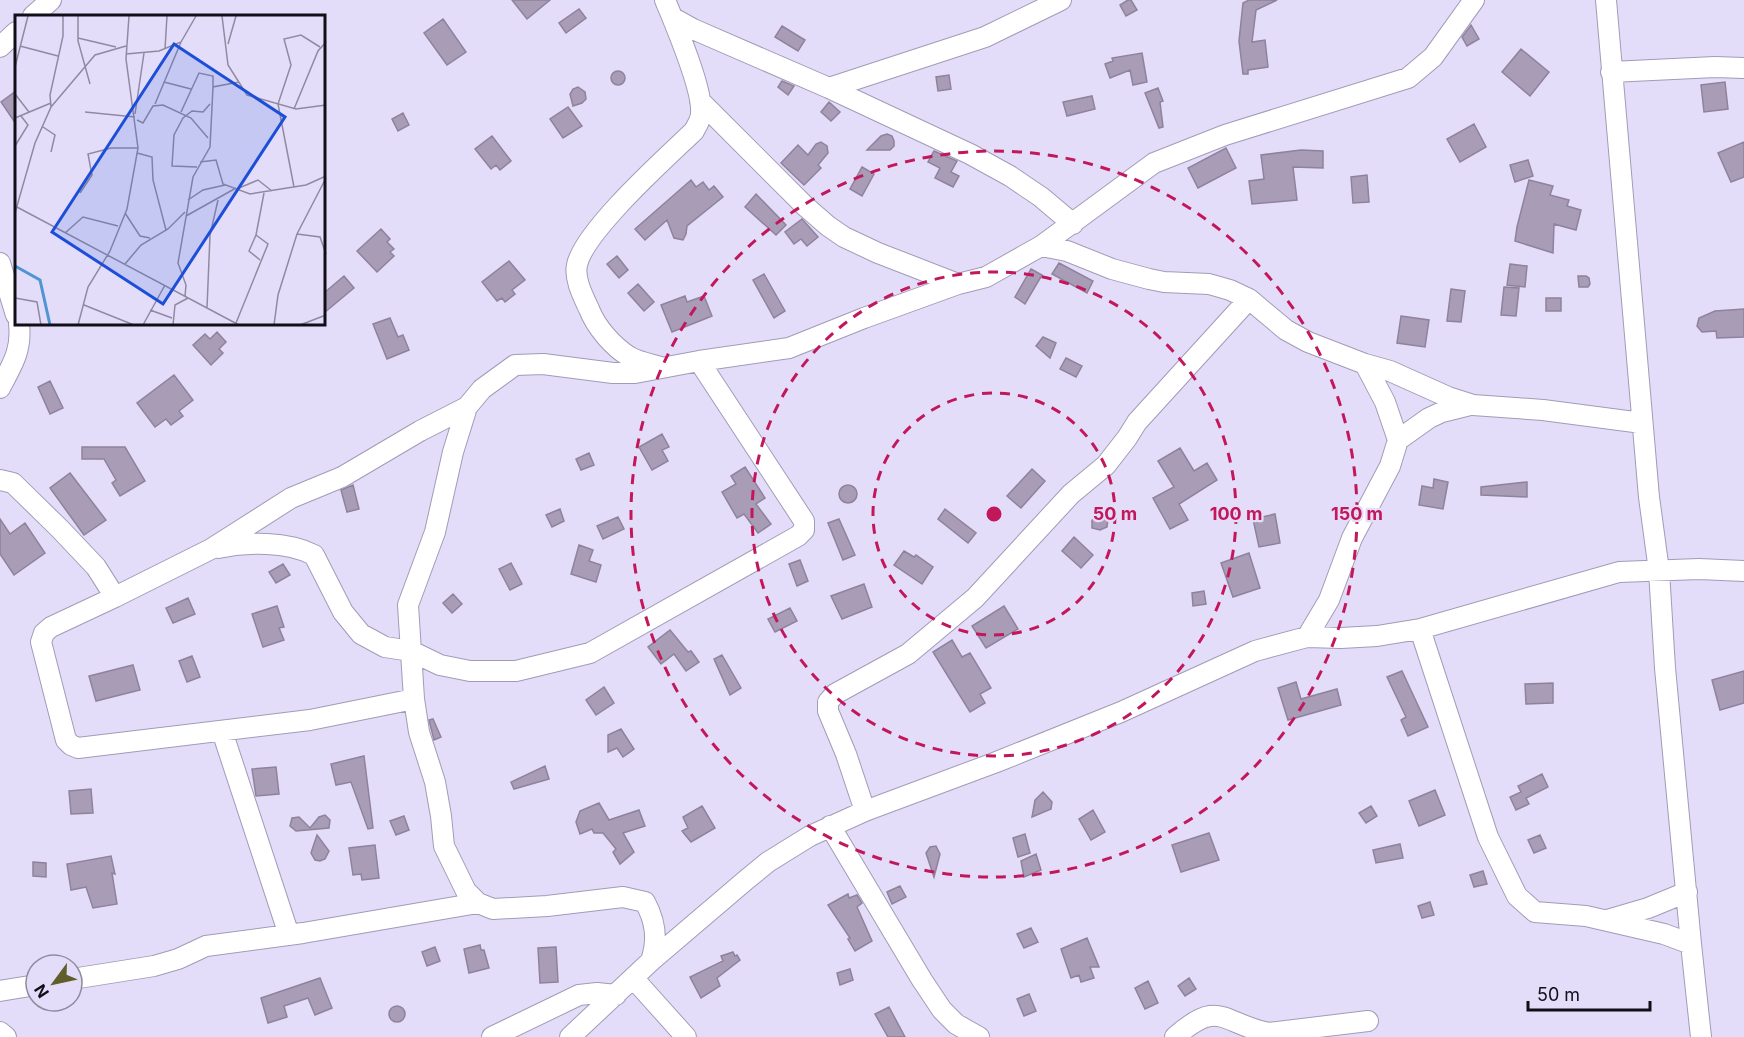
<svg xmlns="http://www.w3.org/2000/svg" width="1744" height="1037" font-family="Inter,sans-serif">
<rect width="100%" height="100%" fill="#e4ddfa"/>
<path fill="#a99cb7" stroke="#8f829c" stroke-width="1.5" d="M512,0H550L527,19Z
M1128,0H1131L1137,10L1126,16L1120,5Z
M1249,0H1277L1256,10L1252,42L1265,40L1268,67L1248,70V74H1243L1239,41L1243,3Z
M579,9L586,18L566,33L559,23Z
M443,19L466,52L447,65L424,33Z
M1471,25L1479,39L1467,46L1462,37Z
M782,26L805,40L798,51L775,37Z
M1521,49L1549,72L1530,96L1502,72Z
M1142,53L1147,82L1133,85L1130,70L1110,78L1105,64L1113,61L1112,58Z
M611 78a7 7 0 1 1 14 0a7 7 0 1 1-14 0Z
M949,75L951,89L938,91L936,77Z
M782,81L794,86L788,95L778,87Z
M1725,82L1728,109L1704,112L1701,85Z
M578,87L585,92L586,99L582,103L573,106L570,94L573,89Z
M1158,88L1163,101L1160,102L1163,127L1159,128L1145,93Z
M16,91V124L1,102Z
M1092,96L1095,109L1067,116L1063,102Z
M829,102L840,112L831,121L821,112Z
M568,107L582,126L563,138L550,119Z
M403,113L409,125L398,131L392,119Z
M1474,124L1486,147L1460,162L1447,139Z
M887,134L892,136L894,141V146L890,150H867L881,136Z
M492,136L511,161L500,170L496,165L491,169L475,149Z
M821,142L827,146L828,153L818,165L821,168L804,185L781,163L798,145L808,155L816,144Z
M1744,142V177L1731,182L1718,153Z
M1226,148L1236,168L1198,188L1188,168Z
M1301,150L1323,151V168L1293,167L1297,200L1252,204L1249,181L1264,179L1261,155Z
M934,151L957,161L951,172L959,176L953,187L935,178L940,168L928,162Z
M1528,160L1533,176L1515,182L1510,165Z
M862,167L874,174L862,196L850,189Z
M1367,175L1369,202L1353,203L1351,177Z
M691,180L696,187L703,182L709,190L714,186L723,197L687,226L686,234L683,240L674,238L667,220L645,240L635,229Z
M1529,180L1553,186L1550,195L1569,200L1567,206L1581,210L1576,230L1554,224L1553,253L1515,241L1517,227Z
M756,194L786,225L776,235L745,207Z
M802,219L818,237L807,246L801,239L794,244L785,232Z
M381,229L390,239L387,242L394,249L390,252L394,256L377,272L357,251Z
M617,256L628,270L619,278L607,264Z
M509,261L525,280L512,290L515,294L505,302L502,298L497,301L482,282Z
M1059,263L1093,281L1087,293L1052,274Z
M1510,264L1527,266L1525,287L1507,285Z
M1031,269L1042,275L1025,304L1015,297Z
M764,274L785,311L774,318L753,280Z
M344,276L354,288L324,313V293Z
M1578,276H1586L1589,278L1590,284L1588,287H1579Z
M638,284L654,302L644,311L628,293Z
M1504,287L1519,288L1516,316L1501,315Z
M1451,289L1465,291L1461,322L1447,321Z
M685,296L687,302L704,296L712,316L672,332L661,305Z
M1546,298H1561V311H1546Z
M1744,309V337L1717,338L1716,331L1702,332L1697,326L1699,318L1715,311Z
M1401,316L1429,320L1425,347L1397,343Z
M390,318L398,337L403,335L409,350L387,359L373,324Z
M217,332L226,342L219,349L223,353L211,365L193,345L205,334L210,339Z
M1043,337L1056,343L1050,358L1036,346Z
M1066,358L1082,366L1076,377L1060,369Z
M174,375L193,400L179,411L183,416L171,425L166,419L155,427L137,403Z
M50,381L63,408L50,414L38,387Z
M662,434L669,447L662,450L668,461L652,470L639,447Z
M82,447H125L145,481L120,496L112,483L116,480L104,459H82Z
M1180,448L1194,471L1207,463L1217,480L1179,504L1188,520L1170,529L1153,498L1174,487L1158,461Z
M589,453L594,465L581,470L576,459Z
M745,467L765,498L756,504L771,524L758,533L744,514L737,518L722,492L736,484L731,476Z
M1032,469L1045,481L1021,508L1007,496Z
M70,473L106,520L84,535L50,488Z
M1434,479L1448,482L1443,509L1419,505L1422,486L1433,488Z
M1527,482V497L1481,495V487Z
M839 494a9 9 0 1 1 18 0a9 9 0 1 1-18 0Z
M353,485L359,509L347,512L341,490Z
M560,509L564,521L552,527L546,515Z
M945,509L976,533L968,543L938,519Z
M1102,513L1108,519L1107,527L1100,530L1092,528V521L1094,516Z
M1275,514L1280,543L1259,547L1253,519Z
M618,517L624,529L603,539L597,526Z
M0,519L10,534L25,523L45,553L14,575L0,554Z
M839,519L855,555L843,560L828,523Z
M1074,537L1093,555L1081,568L1062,551Z
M579,545L593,550L589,561L601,565L596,582L571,574Z
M904,551L914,557L916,555L933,567L922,584L894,565Z
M1249,553L1260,588L1233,597L1221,563Z
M800,560L808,581L797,586L789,564Z
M511,563L522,584L510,590L499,569Z
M283,564L290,575L276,583L269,572Z
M864,584L872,607L842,619L831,596Z
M1204,591L1206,604L1193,606L1192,593Z
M453,594L462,604L452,613L443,603Z
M188,598L195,614L173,623L166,608Z
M277,606L284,627L279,628L284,640L263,647L252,614Z
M1004,606L1018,629L986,648L972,626Z
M790,608L797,621L775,632L768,619Z
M670,630L688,652L691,651L699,662L686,671L674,654L661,664L648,647Z
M952,640L962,657L970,653L991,688L980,694L985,703L970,712L933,652Z
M722,655L741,688L730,695L714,659Z
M192,656L200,677L187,682L179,661Z
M133,665L140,690L96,701L89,676Z
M1402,671L1428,727L1408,736L1401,720L1406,717L1387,677Z
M1744,671V703L1720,710L1712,680Z
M1296,682L1301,699L1337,689L1341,705L1288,720L1278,688Z
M1553,683V703L1526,704L1525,684Z
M604,687L614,703L596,715L586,700Z
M433,719L441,737L434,740L429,720Z
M621,729L634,749L623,757L617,748L608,752V735Z
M364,756L373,828L368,829L351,782L336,785L331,764Z
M545,766L549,779L514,789L511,782Z
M276,767L279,794L256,796L252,769Z
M1542,774L1548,787L1526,798L1529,804L1516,810L1510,797L1521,792L1518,786Z
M91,789L93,813L71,814L69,791Z
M1435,790L1445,815L1419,826L1409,801Z
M1043,792L1052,802L1051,809L1032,817L1035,800Z
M599,803L609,820L639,810L645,826L623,833L634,852L620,864L613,852L616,849L603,833H594L592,829L580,834L576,822L580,811Z
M702,806L715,828L691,842L682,831L688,828L683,817Z
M1371,806L1377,816L1366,823L1359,813Z
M1093,810L1105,832L1091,840L1079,819Z
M325,815L330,820L329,828L296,831L290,826L292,818L299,817L310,828L319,817Z
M404,816L409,830L396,835L390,821Z
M1209,833L1219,860L1181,872L1172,845Z
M1025,834L1030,853L1018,857L1013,838Z
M317,835L329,851L325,859L320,861L315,860L311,853Z
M1540,835L1546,848L1534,853L1528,840Z
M1400,844L1403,858L1376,863L1373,850Z
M375,845L379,878L362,880L361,874L353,875L349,848Z
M936,846L940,854L934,877L926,853L930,847Z
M1036,854L1041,870L1024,877L1021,861Z
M111,856L115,874L112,873L117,904L93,908L86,887L71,890L67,864Z
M33,862L46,863V877L33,876Z
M1483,871L1487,884L1474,887L1470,875Z
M900,886L906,897L892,904L887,892Z
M848,894L849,898L857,895L862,903L857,907L872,941L855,951L848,939L850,938L828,905Z
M1430,902L1434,915L1422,918L1418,906Z
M1031,928L1038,942L1024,948L1017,934Z
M1087,938L1099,967H1090L1094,978L1081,982L1079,975L1071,978L1061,949Z
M480,945L481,950H484L489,968L469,973L464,949Z
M435,947L440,961L427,966L422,952Z
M556,947L558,982L540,983L538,948Z
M733,952L735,956L737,955L740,960L717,978L720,986L701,998L690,977L723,961L721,956Z
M850,969L853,980L840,985L837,973Z
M320,978L332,1008L315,1015L308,998L284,1006L287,1017L268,1023L261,998Z
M1189,978L1196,989L1185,996L1178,986Z
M1148,981L1158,1003L1145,1009L1135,988Z
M1029,994L1036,1011L1024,1016L1017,999Z
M389 1014a8 8 0 1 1 16 0a8 8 0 1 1-16 0Z
M889,1007L905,1037H888L875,1014Z"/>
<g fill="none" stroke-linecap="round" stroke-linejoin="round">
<g stroke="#a29bb7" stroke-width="22">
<path id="minor" d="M1606,0L1649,497L1659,571L1665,668L1691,944L1701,1037
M33,16L51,0
M673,18L693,29L829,88L970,154L1010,176L1041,197L1073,224
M0,47L16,32
M1611,72L1715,67L1744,68
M829,88L985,37L1061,0
M700,101L805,206L828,226L844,237L878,253L958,284
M1041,246L1067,251L1112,269L1149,279L1164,282L1209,284L1230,290L1249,299L1286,330L1308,342L1365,364L1390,371L1448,397L1473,405L1543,410L1642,423
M0,263L16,315
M661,367C651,364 639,362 630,357C613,347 596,327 589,309C583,296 574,279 577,265C584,231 667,157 694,131C697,125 701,120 701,113C703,89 675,24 665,0
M0,388C12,365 22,351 19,324
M467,407L453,452L435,532L408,605L414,699L419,732L435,782L441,816L444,846L466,891L478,903L493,909L547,906L623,897L645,902C656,922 658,940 651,961
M1398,440L1429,418L1442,412L1470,405
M0,480L13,483L60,529L96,567L115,597L211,549L291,498L342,477L420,431L467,407L482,389L515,365L543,364L613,373H635L699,361L789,348L864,318L958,284L986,277L1041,246L1154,163L1225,135L1408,78L1433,57L1474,0
M218,548C247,542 287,541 314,555L343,612L361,634L385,647L411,651L440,665L470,671H516L590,653L798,536L804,530V521L699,361
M115,597L51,627L44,633L41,642L66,740L71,745L78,748L310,720L414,699
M1420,629L1488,837L1517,896L1535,912L1586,916L1664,934L1691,944
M1307,637L1329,600L1352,538L1390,466L1398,440L1385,402L1365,364
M222,731L289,935
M865,811L846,754L828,711V702L835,694L908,654L975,598L1071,494L1106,465L1127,438L1137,422L1249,299
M830,826L922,980L942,1010L956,1024L979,1037
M1607,920L1648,908L1687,892
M72,979L154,966L178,959L206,946L303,933L478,903
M634,979L686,1037
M0,991L36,985
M0,1032L6,1037
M492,1037L579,995L597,993L616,995
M570,1037L651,961L746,880L768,862L810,836L865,811L994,763L1121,712L1255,651L1307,637L1341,638L1377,636L1420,629L1619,572L1699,569L1744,571
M1175,1037C1220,997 1222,1024 1269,1033L1368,1021"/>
</g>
<use href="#minor" stroke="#fff" stroke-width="20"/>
</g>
<g fill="none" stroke="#c2185b" stroke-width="3" stroke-dasharray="10 8">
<circle cx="994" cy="514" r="121"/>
<circle cx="994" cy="514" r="242"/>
<circle cx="994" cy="514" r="363"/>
</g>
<g transform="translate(15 15)">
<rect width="310" height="310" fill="#e4ddfa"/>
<path fill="none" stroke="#4f95d3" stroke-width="3" d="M0,251L25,265L35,310"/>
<path fill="none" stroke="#908aa0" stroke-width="1.5" d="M63,1V26L75,69M207,1L213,50L232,80L281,94L311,90M63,23L101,32M213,29L221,1M5,31L43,41M150,34L152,1M111,39L144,36L166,27L181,1M0,52L13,1M149,67L176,74M0,79L14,97M140,89L166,27M36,92L80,40L111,31M279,94L303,36L311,27M70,97L120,102M166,97L184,58L198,61V72M120,99L129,38M0,103L36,88M122,105L128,108L138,91L148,90L176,103L193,123M28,112L40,120L36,137M0,131L13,110L6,101M122,138L137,142L138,165L151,215M185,147L201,145L208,169L235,179L291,170L311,161M182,152L157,151L159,120L168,103L177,96L188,97L195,89M279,172L263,89L276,50L269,24L286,20L305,32M224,173L243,165L257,176M65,178L77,160L73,139L96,133H123M173,185L188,175L210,170M0,191L224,310M0,198L20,128L36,92L35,80L48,21V1M110,198L125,221L135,223M171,201L221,173M50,218L68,202L103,211M282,219L305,222L311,239M241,220L234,236L245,245M110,249L126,230L153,214L170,197M170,281L171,270L163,248L178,162L195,132L198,72L224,67M0,283L22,287L26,310M69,290L119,310M192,293L195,220L203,185M135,295L157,303M221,308L253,229L241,220L249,178M63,310L73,272L95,236L112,194L123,133L111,44L114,1M128,310L150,270M158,310L160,290L173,283M259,310L263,280L282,219L311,163M285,310L311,300"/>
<path fill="#1d4ed8" fill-opacity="0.15" stroke="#1d4ed8" stroke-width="3" d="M159,29L270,102L148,289L37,217Z"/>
<rect width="310" height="310" fill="none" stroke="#110e18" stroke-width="3"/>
</g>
<circle cx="994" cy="514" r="9" fill="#c2185b" stroke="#e4ddfa" stroke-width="3"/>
<g font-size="18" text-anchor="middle" font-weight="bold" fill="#c2185b" stroke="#e4ddfa" stroke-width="4.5" stroke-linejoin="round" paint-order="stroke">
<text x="1115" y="520">50 m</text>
<text x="1236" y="520">100 m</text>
<text x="1357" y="520">150 m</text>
</g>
<g transform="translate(54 983) rotate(237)"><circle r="28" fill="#e4ddfa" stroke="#908aa0" stroke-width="1.5"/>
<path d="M0-4.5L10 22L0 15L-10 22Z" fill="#605f2c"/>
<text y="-9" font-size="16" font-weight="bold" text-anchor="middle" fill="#110e18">N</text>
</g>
<path d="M1528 1001v9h122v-9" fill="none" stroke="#110e18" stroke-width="3"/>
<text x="1537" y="1001" font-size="18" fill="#110e18" stroke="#e4ddfa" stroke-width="4.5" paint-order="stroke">50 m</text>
</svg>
